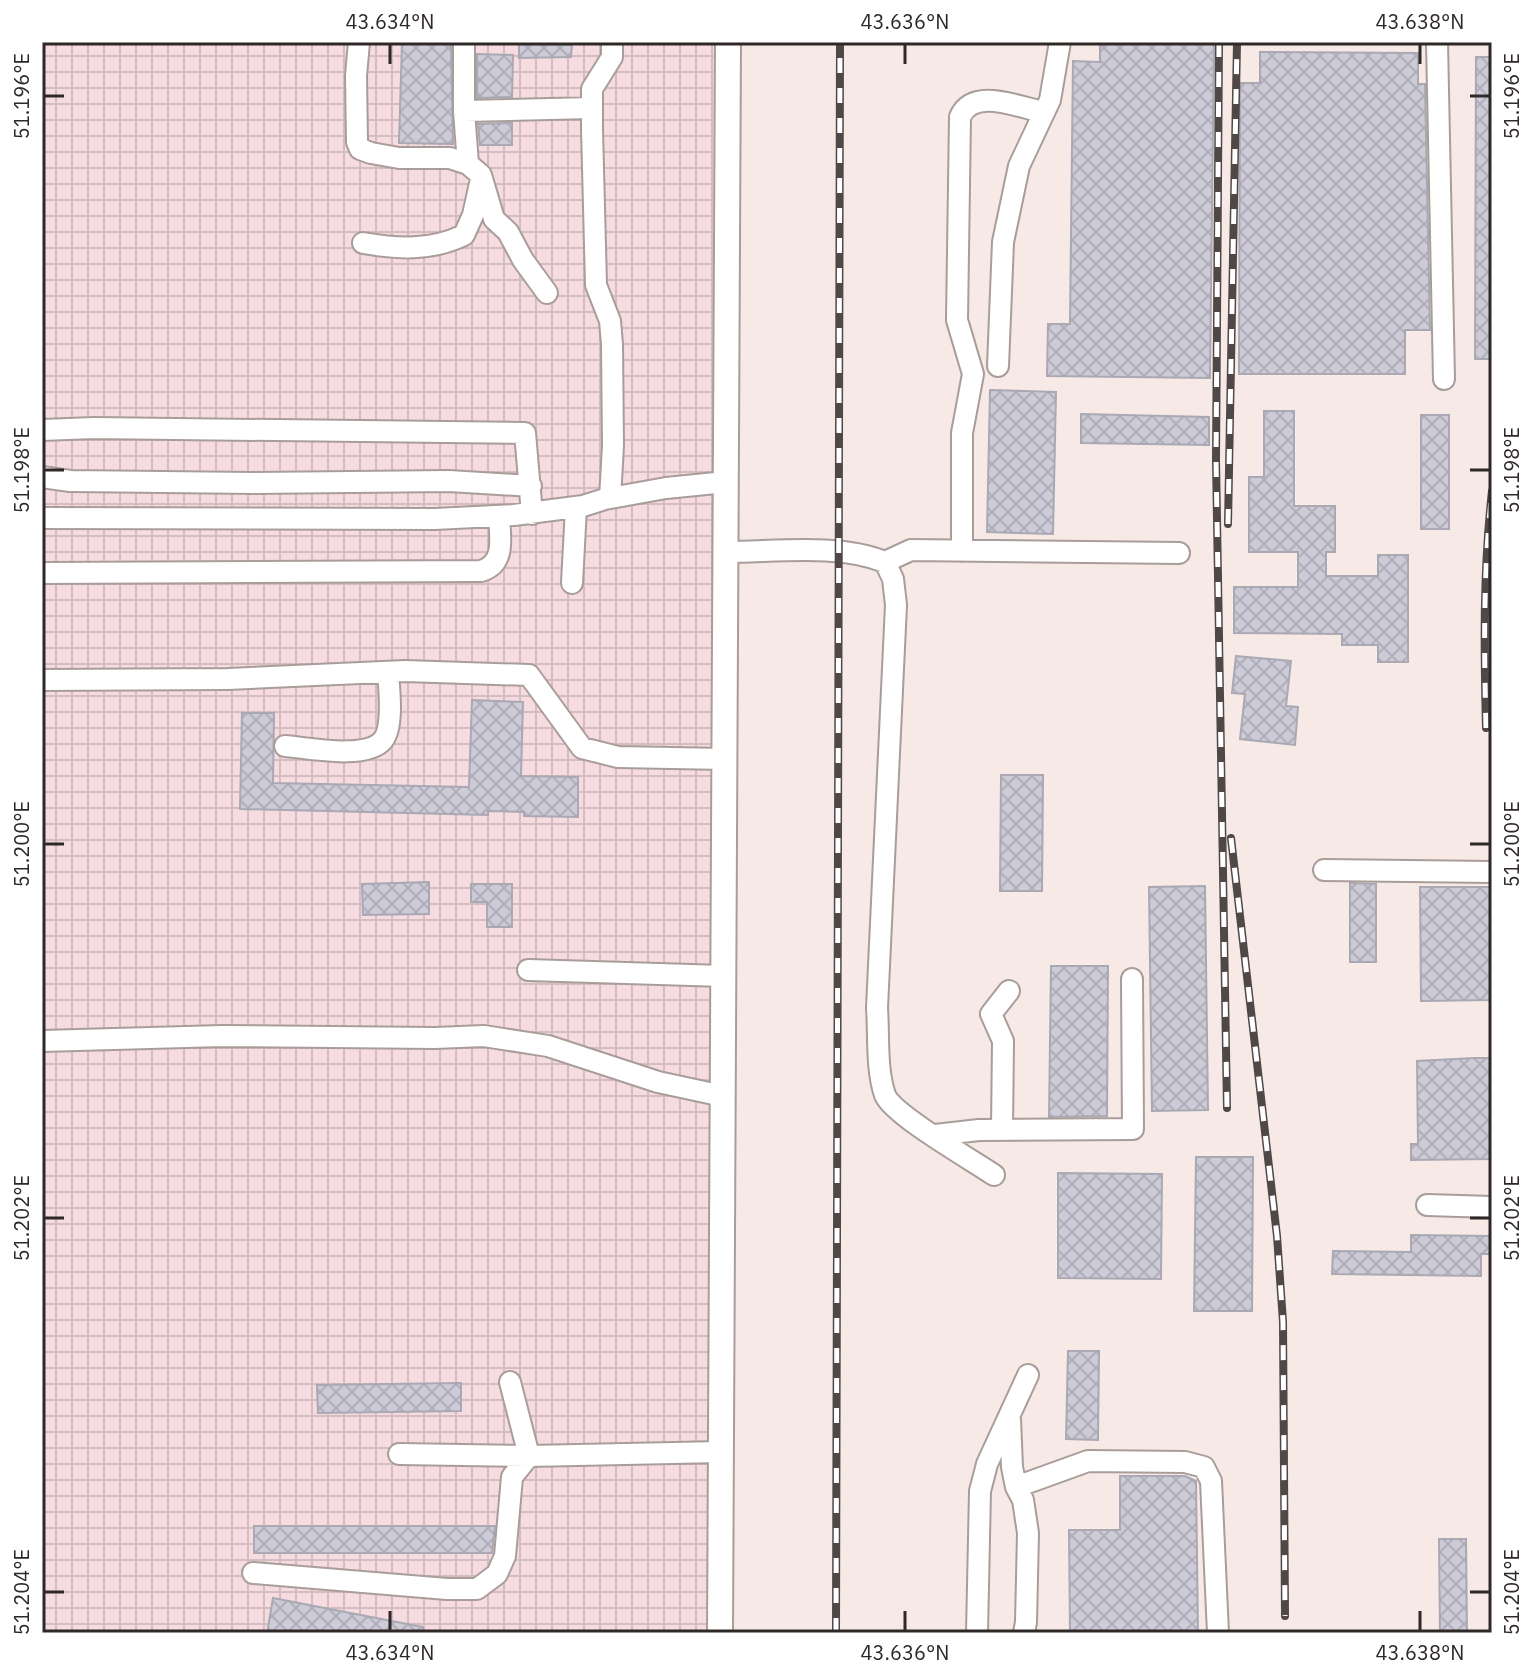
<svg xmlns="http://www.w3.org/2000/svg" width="1534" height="1675" font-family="'IBM Plex Sans',sans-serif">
<defs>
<pattern id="industrial-grid" width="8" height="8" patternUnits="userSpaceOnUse" patternTransform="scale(2)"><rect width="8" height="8" fill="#f6dce1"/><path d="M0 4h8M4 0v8" fill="none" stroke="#d3bdc1"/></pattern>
<pattern id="building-cross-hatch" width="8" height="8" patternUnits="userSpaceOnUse" patternTransform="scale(2)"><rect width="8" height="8" fill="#cccbd7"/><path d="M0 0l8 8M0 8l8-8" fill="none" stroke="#b0aeb9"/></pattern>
</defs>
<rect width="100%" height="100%" fill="#f7eae6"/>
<path fill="url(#industrial-grid)" d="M42,42H729L721,1633H42Z"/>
<path fill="url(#building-cross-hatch)" stroke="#a9a8b3" stroke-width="2" d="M402,42H451L453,144L399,143Z
M1100,42H1214L1210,378L1047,376L1048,324H1070L1073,61L1100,62Z
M519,44L572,45L571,57L519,58Z
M1260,52L1418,53V84H1425L1430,330H1405V374H1239L1240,83H1260Z
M477,54L513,55L512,97L477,98Z
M1476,57H1492V359H1475Z
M512,123V145H480L478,124Z
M990,390L1056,392L1053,534L987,532Z
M1264,411H1294V506H1335V552H1326V576H1378V555H1408V662H1378V645H1342V634L1234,633V587H1298V552H1249V477H1264Z
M1081,414L1209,417V445L1081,443Z
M1421,415H1449V529H1421Z
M1236,656L1291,661L1286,706L1298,707L1295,745L1240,739L1245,694L1232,693Z
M472,700L523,702L521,776L578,777V817L524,816V812L488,811V815L240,809L242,713H274L273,783L469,787Z
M1001,775H1043L1042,891H1000Z
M429,882V914L363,915L362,884Z
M1350,883L1376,884V962H1350Z
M471,884H512V927H487V902H471Z
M1205,886L1208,1110L1152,1111L1149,887Z
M1420,887H1492V1000L1421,1001Z
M1051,966H1108L1107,1116L1049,1117Z
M1474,1058H1492V1159L1411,1160V1144H1418L1417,1061Z
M1196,1157H1253L1252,1311H1194Z
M1058,1173L1162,1174L1161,1279L1058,1278Z
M1411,1235L1492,1236V1254H1481V1276L1332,1274L1333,1251L1411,1252Z
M1068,1351H1099L1098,1440L1066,1439Z
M461,1383V1411L318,1413L317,1385Z
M1120,1476H1185L1196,1481L1198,1633H1070L1069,1530H1120Z
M254,1526H495L492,1553H254Z
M1439,1539H1466L1467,1633H1440Z
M273,1598L423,1627V1633H267Z"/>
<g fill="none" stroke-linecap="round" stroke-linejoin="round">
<g stroke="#a99d99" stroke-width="24">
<path id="minor" d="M359,42L356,76L357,142L360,149L371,153L399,158H450L468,164L481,175L494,219L508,232L523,260L547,293
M464,42V111L468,164
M1437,42L1444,379
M464,111L592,108
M363,243C398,249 431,251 464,235L473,215L481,179
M998,366L1003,242L1019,166L1050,100L1060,42
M42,430L94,428L525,433L532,514
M42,477L70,481L253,483L449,481L531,486
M610,498L613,446L612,344L610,321L596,285L592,129V89L612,57V42
M42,518L435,519L514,515L583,506L605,499L666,488L726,482
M962,551V433L973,374L957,320L960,117C973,87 1018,107 1043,112
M726,552C775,552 839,543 885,562L893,579L896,605L877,1008C879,1035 876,1069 885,1095C893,1115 972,1160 994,1175
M885,562L911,550L1179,553
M42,573L481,571C506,564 500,537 499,516
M572,583L576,507
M42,680L228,679L405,671L529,675L582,748L618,757L725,759
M285,746C308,748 367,760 383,740C394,726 389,688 388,672
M1324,870L1492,872
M528,970L724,976
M42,1041L222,1036L435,1038L484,1036L548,1046L658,1082L723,1096
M1002,1130L1003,1041L991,1014L1009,991
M935,1135L979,1130L1133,1129L1132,979
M1427,1205L1492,1207
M510,1382L529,1456L721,1452
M1010,1419L1012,1467L1016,1487L1023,1500L1028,1533L1026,1622L1024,1633
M1016,1487L1088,1461L1185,1462L1204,1467L1211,1481L1218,1633
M253,1573L447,1589H477L497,1574L505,1556L512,1477L529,1456L399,1454
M977,1633L980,1491L987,1464L1028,1375"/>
</g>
<g stroke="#a99d99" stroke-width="28">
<path id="major" d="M720,1633L728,42"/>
</g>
<use href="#minor" stroke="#fff" stroke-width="20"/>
<use href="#major" stroke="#fff" stroke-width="24"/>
<g stroke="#4f4846" stroke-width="8">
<path id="rail" d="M1219,42L1216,460L1227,1108
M1228,524L1237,42
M1486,728C1484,647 1483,572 1492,491
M1231,838L1277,1236L1283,1322L1285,1616
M836,1633L840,42"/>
</g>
<use href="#rail" stroke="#fff" stroke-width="5" stroke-dasharray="15" stroke-linecap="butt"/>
</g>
<path fill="none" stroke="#2e2927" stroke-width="3" d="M390,44V64M905,44V64M1420,44V64M44,96H64M1470,96H1490M44,470H64M1470,470H1490M44,844H64M1470,844H1490M44,1218H64M1470,1218H1490M44,1592H64M1470,1592H1490M390,1611V1631M905,1611V1631M1420,1611V1631"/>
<rect width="1534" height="1675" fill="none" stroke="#ffffff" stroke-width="88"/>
<rect x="44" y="44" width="1446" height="1587" fill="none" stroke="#2e2927" stroke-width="3"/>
<g font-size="20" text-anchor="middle" fill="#2e2927">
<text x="390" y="29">43.634°N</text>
<text x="905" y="29">43.636°N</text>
<text x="1420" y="29">43.638°N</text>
<text transform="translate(1512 96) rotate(-90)" y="7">51.196°E</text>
<text transform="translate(22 96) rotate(-90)" y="7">51.196°E</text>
<text transform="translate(1512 470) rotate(-90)" y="7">51.198°E</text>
<text transform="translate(22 470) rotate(-90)" y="7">51.198°E</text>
<text transform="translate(1512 844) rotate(-90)" y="7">51.200°E</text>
<text transform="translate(22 844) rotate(-90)" y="7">51.200°E</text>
<text transform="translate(22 1218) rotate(-90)" y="7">51.202°E</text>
<text transform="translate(1512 1218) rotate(-90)" y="7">51.202°E</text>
<text transform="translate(22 1592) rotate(-90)" y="7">51.204°E</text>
<text transform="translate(1512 1592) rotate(-90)" y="7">51.204°E</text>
<text x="390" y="1660">43.634°N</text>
<text x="905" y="1660">43.636°N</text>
<text x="1420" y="1660">43.638°N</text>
</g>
</svg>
